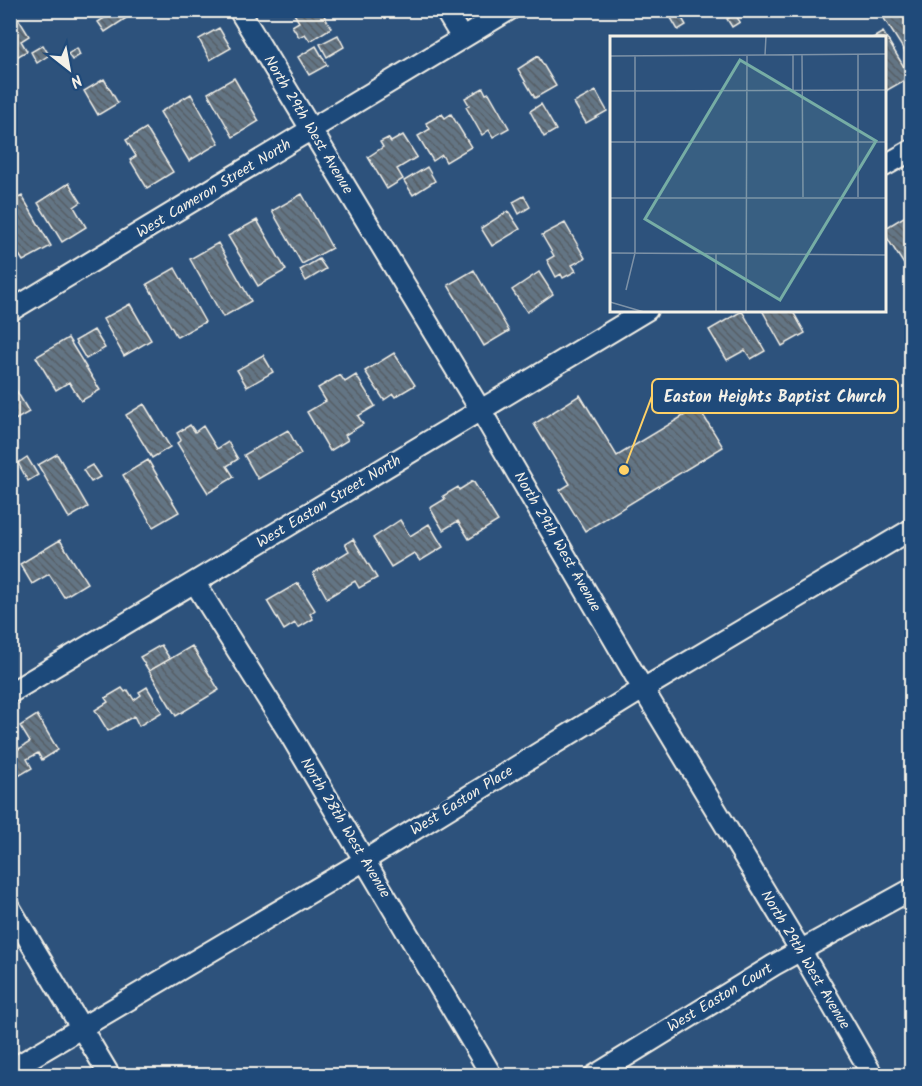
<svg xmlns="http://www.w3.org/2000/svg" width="922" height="1086" font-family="Kalam,sans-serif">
<defs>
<pattern id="building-back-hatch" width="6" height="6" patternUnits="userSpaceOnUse" patternTransform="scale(1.5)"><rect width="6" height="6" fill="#647484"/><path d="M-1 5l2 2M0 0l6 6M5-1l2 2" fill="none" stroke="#565e65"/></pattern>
</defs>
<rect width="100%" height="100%" fill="#2d527c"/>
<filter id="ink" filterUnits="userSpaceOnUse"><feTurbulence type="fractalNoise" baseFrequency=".0167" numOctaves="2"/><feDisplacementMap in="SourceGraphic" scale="12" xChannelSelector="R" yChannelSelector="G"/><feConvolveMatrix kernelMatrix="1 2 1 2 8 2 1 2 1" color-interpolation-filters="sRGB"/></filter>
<g filter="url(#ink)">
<path fill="url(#building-back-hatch)" stroke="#f4f1e8" stroke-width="1.5" d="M10,10H13L29,36L21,41L27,51L15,58L10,50Z
M117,10H132L134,13L105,32L98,22Z
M295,10H321L331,28L310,41L305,34L299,37L292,26L299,22L293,12Z
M894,10H910L912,12V63L883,17Z
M679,13L686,25L678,30L671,18Z
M735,14L740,22L732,27L727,19Z
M219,28L231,48L210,60L199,39Z
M883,32L910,77L884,92V38H873Z
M338,35L344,47L327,57L320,44Z
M43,45L49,55L37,63L31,52Z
M316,46L327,65L309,75L298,57Z
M77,48L80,55L72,60L68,54Z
M538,56L556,86L535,98L518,69Z
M234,78L259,121L233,137L208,93Z
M104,79L118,103L98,115L84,91Z
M483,88L486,94L489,93L509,128L493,137L489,130L482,135L466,107L469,105L465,98Z
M596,91L607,111L586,123L574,103Z
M191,94L219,143L189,161L160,112Z
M541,104L556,130L544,137L530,111Z
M442,114L445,118L451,114L471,147L446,162L442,155L433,161L418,136L430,129L426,123Z
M146,128L173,172L147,188L130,160L136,156L126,140Z
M403,135L417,157L397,169L403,179L387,189L368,157L383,147L380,142L388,138L391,142Z
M427,167L435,181L413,195L404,181Z
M69,183L81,202L74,207L86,227L62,242L38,203Z
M302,194L332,248L302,264L272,211Z
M22,196L51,246L23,261L10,240V202Z
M524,196L530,207L519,214L513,202Z
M508,211L520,229L492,246L481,228Z
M912,212V262L905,266L884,233V229Z
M257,220L286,270L258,286L228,236Z
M565,223L585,258L572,265L576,271L563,278L561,274L556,277L547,260L554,256L542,235Z
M218,243L251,301L223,317L190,259Z
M319,259L326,269L306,281L300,270Z
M175,268L205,322L177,337L147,284Z
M474,270L509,331L484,346L448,285Z
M539,272L553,294L527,312L512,290Z
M130,304L151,340L124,356L103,319Z
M762,310H792L805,333L782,346Z
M742,311L765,351L751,359L745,350L727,360L709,330Z
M94,330L105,348L86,359L75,341Z
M68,338L100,390L81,401L69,382L56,390L36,357Z
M394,353L415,385L395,397L393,394L384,400L365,371Z
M263,355L273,372L247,387L237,370Z
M340,375L345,382L356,375L375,406L358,416L363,424L345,435L348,440L330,451L307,412L326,401L318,388Z
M13,385L29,412L10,423V386Z
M580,395L617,456L698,407L723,447L585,531L560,490L570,484L534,424Z
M144,404L170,447L152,458L126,415Z
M190,425L195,432L203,426L217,449L228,442L238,459L227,466L234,477L208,493L177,443L181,440L177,433Z
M288,430L301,454L258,479L244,455Z
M57,454L88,507L69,518L38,465Z
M27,457L38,475L28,481L18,463Z
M148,460L179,512L153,527L123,475Z
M92,465L100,477L91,482L83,470Z
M473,481L498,521L469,539L458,521L443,530L430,508L445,499L443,496L458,487L459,490Z
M400,520L410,536L429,524L443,547L420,561L414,553L391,567L373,538Z
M353,539L377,578L359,588L355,581L327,598L313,573L349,551L345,544Z
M60,540L87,583L64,597L49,574L32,584L20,564Z
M298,583L315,610L310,614L313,619L298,628L295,623L284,630L267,601Z
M161,645L170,659L149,671L140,657Z
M192,646L219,690L176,716L149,671Z
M147,687L162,712L139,726L134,716L108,731L95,710L108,702L105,698L122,688L125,692L128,690L134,700L141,695L139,692Z
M37,715L58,750L42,760L38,753L27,759L32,768L10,781V739L13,738L19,749L30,742L20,726Z"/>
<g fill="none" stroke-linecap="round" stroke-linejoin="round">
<g stroke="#f4f1e8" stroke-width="24">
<path id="minor" d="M239,10L481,411L643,689L801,951L873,1076
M445,10L462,38
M884,166L912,150
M10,311L509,10
M195,583L289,733L492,1076
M10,693L647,310
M10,908L110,1076
M10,1070L365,860L643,689L912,529
M594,1076L774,965L912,889"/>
</g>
<use href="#minor" stroke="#1f4a7a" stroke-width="20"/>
</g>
</g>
<g text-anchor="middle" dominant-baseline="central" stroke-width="6" stroke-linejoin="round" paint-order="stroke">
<g font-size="15" fill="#f4f1e8" stroke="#1f4a7a">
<text transform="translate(308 125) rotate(59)">North 29th West Avenue</text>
<text transform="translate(214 189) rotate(-31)">West Cameron Street North</text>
<text transform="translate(329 502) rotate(-31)">West Easton Street North</text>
<text transform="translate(557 542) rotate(60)">North 29th West Avenue</text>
<text transform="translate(462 801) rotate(-32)">West Easton Place</text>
<text transform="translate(345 828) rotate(59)">North 28th West Avenue</text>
<text transform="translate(805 960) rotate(59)">North 29th West Avenue</text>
<text transform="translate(720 998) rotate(-31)">West Easton Court</text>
</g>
</g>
<g transform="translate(610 36)">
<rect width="276" height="276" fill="#2d527c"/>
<path fill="none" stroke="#7d92a7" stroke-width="1.5" d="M192,18L193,161M155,19L156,0M0,20L276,18M183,54V19M0,55L276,54M0,106H276M248,161V18M0,162H276M0,217L276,219M106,218V276M16,254L25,217V20M0,266L34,276M136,275L137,19M120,276H196"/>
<path fill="#76ada5" fill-opacity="0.15" stroke="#76ada5" stroke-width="3" d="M130,24L266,105L170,264L35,183Z"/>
<rect width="276" height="276" fill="none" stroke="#f4f1e8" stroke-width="3"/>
</g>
<path fill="none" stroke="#ffd166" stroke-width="2" d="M624 470L652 396"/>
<circle fill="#ffd166" stroke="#1f4a7a" stroke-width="2" cx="624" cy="470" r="6"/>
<rect fill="#1f4a7a" stroke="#ffd166" stroke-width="2" x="652" y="379" width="246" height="34" rx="6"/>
<g font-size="16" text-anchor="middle" font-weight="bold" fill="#f4f1e8">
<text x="775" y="402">Easton Heights Baptist Church</text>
</g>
<rect width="922" height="1086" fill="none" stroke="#1f4a7a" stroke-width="36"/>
<rect x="18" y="18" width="886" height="1050" fill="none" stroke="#f4f1e8" stroke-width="2" filter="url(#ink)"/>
<g transform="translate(69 69) rotate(149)" stroke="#1f4a7a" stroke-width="4.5" paint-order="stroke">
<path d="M0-4.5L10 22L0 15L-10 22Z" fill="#f4f1e8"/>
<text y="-9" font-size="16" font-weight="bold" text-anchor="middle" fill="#f4f1e8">N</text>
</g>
</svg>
